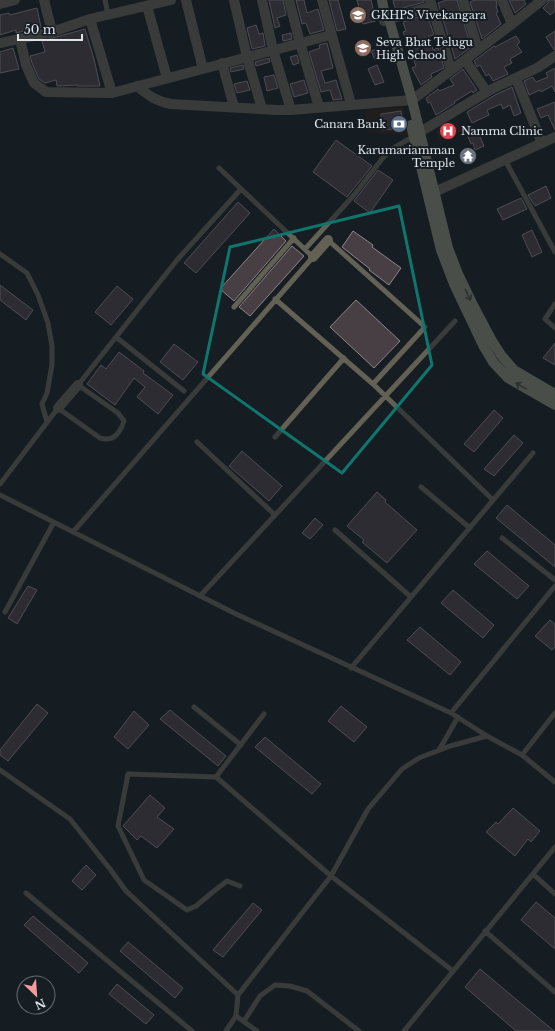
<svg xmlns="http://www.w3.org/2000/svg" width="555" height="1031" font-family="'Libre Baskerville',serif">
<rect width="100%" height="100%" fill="#161d23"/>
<path fill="#301e18" d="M403,107L408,135L368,132L365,110Z"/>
<path fill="#2f1f15" d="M457,122L461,131L439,140L436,130Z"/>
<path fill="#483f45" stroke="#8f858c" d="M269,0H283L286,15L277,18L280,26L275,28Z
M296,0H304L307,13L318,9L324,30L310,34L306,23L302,24Z
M329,0H338L346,29L337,31Z
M357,0H371L376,21L363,24Z
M393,0H424V2L396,10L393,2H394Z
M446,0H457L471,47L455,59L438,3Z
M475,0H496L497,6H496L498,12L496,13L501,24L482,39L470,2Z
M509,0H524L526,4L515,13Z
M548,0H555V11L550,15L543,8L548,3Z
M37,8L41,27L16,33V30L0,35V15L9,13L10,15Z
M427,14L434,35L429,36L433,50L438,48L444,68L431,74L432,77L421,85L412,68L416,66L403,32L406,31L403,22Z
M256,25L259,34L263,33L265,46L252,49L247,28Z
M85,29L94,59L100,86H77V85L57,86L56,80L45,83L39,79L32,63L30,56L45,52L42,41Z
M555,31V50H554L546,37Z
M291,33L292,39L283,41L282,35Z
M516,36L520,42L517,45L522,52L510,59L512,63L504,67L508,74L493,81L489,74L486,76L480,65L477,67L474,61L494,46L495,47Z
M327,43L333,68L321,71L325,83L336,80L342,99L333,100L330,90L321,92L309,52L320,48L319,45Z
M13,48L19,69L0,73V52Z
M380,48L384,56L375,60L371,51Z
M297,55L299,63L293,65L290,57Z
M269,58L270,62L256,66L255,62Z
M243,65L244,69L231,72L230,68Z
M377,65L384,82L375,85L368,69Z
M555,68V92L552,86L541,92L540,90L529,95L524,81L533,77L536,82L548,77L546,73Z
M463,69L477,90L473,93L472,91L454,102L455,103L436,115L430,102L428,103L426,98L438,89L439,91L454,85L450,79Z
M274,75L278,88L267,91L264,77Z
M304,80L308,93L294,97L290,84Z
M247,81L250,90L237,93L234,84Z
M512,87L521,113L514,116L510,105L503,109L501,104L487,110L489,115L472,123L467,112L495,95Z
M555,102V130L548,115L541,118L537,109Z
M401,111L403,128L382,130L381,114Z
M477,130L484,146L475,150L473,143L471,144L467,135Z
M336,140L372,166L347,197L313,172Z
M378,170L393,180L370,213L354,201Z
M546,186L551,198L535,206L528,195Z
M521,198L527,209L503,220L497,209Z
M238,202L250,213L196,273L184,263Z
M274,229L286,241L234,301L220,289Z
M532,230L542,252L532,257L522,235Z
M353,231L373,245L372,247L401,268L389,285L369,270L370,269L342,247Z
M292,246L304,256L250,316L239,307Z
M0,285L33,310L26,320L0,300Z
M117,286L133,299L111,325L95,312Z
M356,300L400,341L374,368L330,327Z
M555,343V365L543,358Z
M174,344L198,362L183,380L160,362Z
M119,352L144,371L143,373L173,395L158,414L137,397L145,387L134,378L115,405L87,384L101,365L106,369Z
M494,410L503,418L474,452L464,444Z
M514,435L523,443L494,476L484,469Z
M242,451L282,486L269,501L229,466Z
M377,492L386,500L385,502L417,530L387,563L362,542L364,540L347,526Z
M507,505L555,545V567L496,518Z
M315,518L323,525L310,539L302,533Z
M487,551L529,586L517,599L474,564Z
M28,586L37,590L17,624L8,618Z
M453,590L494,625L483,638L441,603Z
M550,620L555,624V647L552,650L535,636Z
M420,627L461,662L450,675L407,640Z
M37,704L48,713L8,761L0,755V750Z
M341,706L367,727L354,742L328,721Z
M170,710L226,756L218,766L160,719Z
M134,711L149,725L128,749L114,737Z
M265,737L321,784L312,794L255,747Z
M150,795L165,808L157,817L174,829L157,848L141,836L137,840L123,826Z
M513,808L540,831L531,842L528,839L515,856L486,832L496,822L498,824Z
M86,865L96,875L82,890L72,881Z
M536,902L555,918V949L521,920Z
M253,903L262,910L223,957L213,950Z
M33,916L88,963L79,973L24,925Z
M128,942L183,988L175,998L120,951Z
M480,969L554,1031H516L465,987Z
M117,984L154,1015L146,1024L109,994Z"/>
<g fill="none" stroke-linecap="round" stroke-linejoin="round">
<path stroke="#626154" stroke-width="5" d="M105,0L108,15
M505,160L555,252
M328,240L425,327L373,384
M305,249L354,195L382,159L392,149L414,136
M0,254L27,273L38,295L48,323L52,346V365L47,393L42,404L47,422
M275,299L373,384L493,500
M555,304L545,319L555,328
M234,307L294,238
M116,337L184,391
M275,437L344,358
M197,442L275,515
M0,484L58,408L100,438C114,442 120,433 124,421L118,413L78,385L177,260L241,189
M421,487L470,528
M0,495L234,613L451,713L487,736L522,755L555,782
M335,530L411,597
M73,532L313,257L219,168
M502,538L555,580
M200,596L455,321
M5,612L54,522
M351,668L533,453
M194,707L241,745
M451,713L555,586
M439,750L458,717
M522,755L555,713
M0,770L70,819L110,869L126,891L238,995
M216,777L264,714
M533,874L555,894
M240,886L227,881L214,891L196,906L187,910L144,880L118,826L128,774L216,777L331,876L453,971
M26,893L192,1031
M485,931L555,992
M236,1016L257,1031
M244,1021L260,996L275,985L290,986L307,991L359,1031
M226,1031L236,1016L238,995L331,876L368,809L402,769L419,758L450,746L487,736
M404,1031L555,847"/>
<path stroke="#626154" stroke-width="10" d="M44,0L52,32
M186,0L203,69
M234,0L247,57L262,109
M262,0L273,50L291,110
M289,0L300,43L319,107
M322,0L351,104
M430,0L451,70
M463,0L478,49
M502,0L512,24L542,0
M147,6L167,78
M90,19L112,93
M384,21L432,6
M20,39L26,65L34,83L46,92L112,93L331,35
M0,43L52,32L90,19L171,0
M465,60L487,92
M222,63L234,107
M516,79L542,143
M137,86C149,96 156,101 171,104L276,110H291L412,100L512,24
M420,132L492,89L537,68L555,56
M313,257L328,240
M58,408L78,385"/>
<path stroke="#626154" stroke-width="10" d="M0,4L15,0
M428,195L555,137"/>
<path stroke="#8b8975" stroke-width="10" d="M382,0L385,16L389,19L412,100L448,248L458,274L472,303L492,341L501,355L514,370L555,394
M411,125L441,250L454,284L484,347L493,362L508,378L555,405"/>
</g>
<defs><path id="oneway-shaft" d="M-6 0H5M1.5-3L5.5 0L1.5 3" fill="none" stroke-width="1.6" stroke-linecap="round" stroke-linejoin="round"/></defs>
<g stroke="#454844">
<use href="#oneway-shaft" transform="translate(468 295) rotate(65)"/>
<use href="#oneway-shaft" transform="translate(521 386) rotate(-151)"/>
</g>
<path d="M0 0H555V1031H0ZM399,206L432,365L342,473L203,374L230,247Z" fill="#161d23" fill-opacity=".55" fill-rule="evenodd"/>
<path fill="none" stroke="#0f766e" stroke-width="3" stroke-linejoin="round" d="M399,206L432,365L342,473L203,374L230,247Z"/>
<defs>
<g id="school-disc" transform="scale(0.9)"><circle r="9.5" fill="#8d6e63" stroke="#161d23"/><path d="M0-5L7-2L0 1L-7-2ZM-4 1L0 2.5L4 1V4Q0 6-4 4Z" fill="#fff"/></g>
<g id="bank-disc" transform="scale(0.9)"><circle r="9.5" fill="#5c6f8a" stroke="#161d23"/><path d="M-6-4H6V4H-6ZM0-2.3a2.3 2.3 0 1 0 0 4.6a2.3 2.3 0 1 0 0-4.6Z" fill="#fff"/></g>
<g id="hospital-disc" transform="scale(0.9)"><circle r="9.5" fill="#e0444e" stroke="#161d23"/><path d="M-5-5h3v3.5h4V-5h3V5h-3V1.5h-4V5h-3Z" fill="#fff"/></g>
<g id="temple-disc" transform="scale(0.9)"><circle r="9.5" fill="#6b7280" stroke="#161d23"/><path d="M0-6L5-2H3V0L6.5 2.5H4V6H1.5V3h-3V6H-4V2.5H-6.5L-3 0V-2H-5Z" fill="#fff"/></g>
</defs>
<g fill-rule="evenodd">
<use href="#school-disc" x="358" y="15"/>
<use href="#school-disc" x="363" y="48"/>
<use href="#bank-disc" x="399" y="124"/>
<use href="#hospital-disc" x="448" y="131"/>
<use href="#temple-disc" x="468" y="156"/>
</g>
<g text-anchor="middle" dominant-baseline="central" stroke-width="4" stroke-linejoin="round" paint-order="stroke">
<g font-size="11" fill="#dee3e7" stroke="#161d23" text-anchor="start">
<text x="371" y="15">GKHPS Vivekangara</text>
<text x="376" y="42">Seva Bhat Telugu<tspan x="376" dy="13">High School</tspan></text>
<text x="386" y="124" text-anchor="end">Canara Bank</text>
<text x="461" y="131">Namma Clinic</text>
<text x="455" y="150" text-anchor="end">Karumariamman<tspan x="455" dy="13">Temple</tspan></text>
</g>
</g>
<g transform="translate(36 995) rotate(155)"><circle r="19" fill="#161d23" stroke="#666c71"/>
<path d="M0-3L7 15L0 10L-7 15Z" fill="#f59b9b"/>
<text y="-6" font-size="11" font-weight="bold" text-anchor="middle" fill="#dee3e7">N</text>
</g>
<path d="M18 34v6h64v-6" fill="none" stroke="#dee3e7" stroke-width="2"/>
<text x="24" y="34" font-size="12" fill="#dee3e7" stroke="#161d23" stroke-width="3" paint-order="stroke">50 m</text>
</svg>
